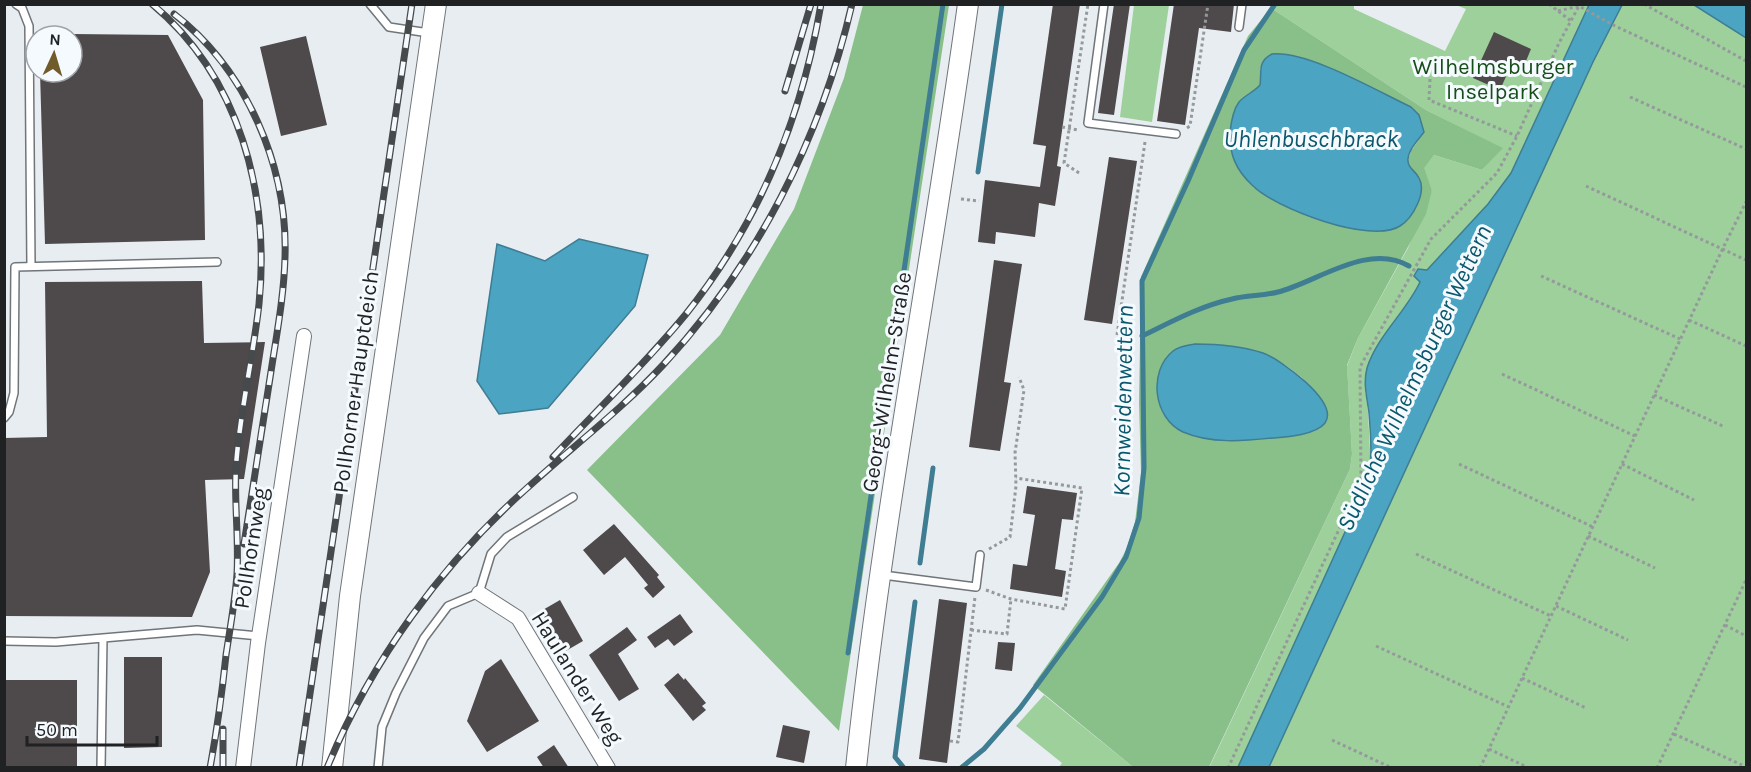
<svg xmlns="http://www.w3.org/2000/svg" width="1751" height="772" font-family="Karla,sans-serif">
<rect width="100%" height="100%" fill="#e8edf2"/>
<path fill="#9dd09b" d="M1275,4L1354,5V9L1445,51L1466,9L1456,5H1589L1511,173L1488,204L1427,270L1418,269L1414,276L1420,282L1413,299L1374,352L1365,389L1368,412L1371,470L1366,486L1238,767L1209,768L1350,469L1352,454L1347,366L1358,338L1408,248L1432,190L1423,168L1434,155L1482,170L1502,148L1426,110L1271,8Z
M1134,5H1169L1152,122L1120,117Z
M1601,5H1694L1746,38V767L1269,768L1593,62L1618,13Z
M1044,695L1133,767H1059L1062,763L1016,726Z"/>
<path fill="#89bf88" fill-rule="evenodd" d="M863,5H949L839,731L587,470L720,335L794,209L844,78Z
M1271,8L1426,110L1503,148L1482,170L1434,155L1424,168L1432,190L1426,214L1358,338L1347,365L1352,454L1350,469L1209,767H1133L1033,685L1119,563L1127,548L1135,522L1141,473L1139,403L1141,277L1248,36ZM1260,68L1424,132L1411,151L1408,161L1410,167L1420,179V196L1381,232C1336,229 1289,214 1253,187L1251,93L1260,85ZM1195,344C1234,344 1272,351 1301,377C1311,386 1334,409 1325,423C1315,438 1276,437 1260,438C1226,439 1173,447 1160,406C1159,400 1157,393 1157,388C1159,377 1173,357 1179,347Z"/>
<path fill="#4ba4c2" stroke="#3e7d92" stroke-width="1.5" d="M1589,5H1622L1593,62L1269,767H1238L1366,486C1373,463 1371,438 1369,413C1367,398 1363,383 1367,368C1377,336 1406,312 1420,282L1414,276L1418,269L1427,270L1488,204L1511,173Z
M1694,5H1746V38Z
M1272,54C1309,51 1377,91 1411,107L1419,115L1424,132C1418,140 1409,149 1408,159C1407,168 1416,171 1419,178C1427,192 1413,218 1400,226C1371,245 1274,208 1252,185C1236,170 1229,154 1230,132C1231,123 1233,110 1239,102C1245,95 1254,92 1260,85C1262,71 1257,62 1272,54Z
M579,239L648,255L635,306L548,408L499,414L477,381L497,244L545,261Z
M1195,344C1217,344 1241,346 1263,353C1280,359 1340,402 1325,423C1316,435 1286,437 1273,438C1243,441 1211,444 1183,432C1153,418 1148,371 1173,351C1179,346 1188,345 1195,344Z"/>
<g fill="none" stroke-linecap="round" stroke-linejoin="round">
<path stroke="#3e7d92" stroke-width="5" d="M978,172L1002,4
M1142,336C1171,322 1200,306 1232,299C1247,295 1263,296 1278,292C1317,282 1368,242 1409,266
M920,563L933,468
M848,653L943,4
M904,768L895,757L915,602
M961,768L984,749L1020,708L1102,597L1126,557L1139,518L1144,468L1142,281L1188,181L1244,50L1275,4"/>
</g>
<path fill="#4e494b" d="M1053,4H1080L1057,166L1061,167L1055,206L1039,203L1035,237L996,232L995,244L978,242L985,180L1040,187L1046,146L1033,144Z
M1114,4H1130L1114,115L1098,113Z
M1174,4H1234L1231,32L1199,28L1185,125L1157,121Z
M1494,32L1531,49L1523,68L1512,63L1500,90L1473,78Z
M72,34L168,35L203,100L205,240L45,244L40,72H72Z
M306,36L327,125L281,136L260,47Z
M1109,157L1137,161L1112,324L1084,320Z
M994,260L1022,264L1004,382L1011,383L1000,451L969,447Z
M202,281L204,343L265,342L244,479L205,480L210,572L192,617L4,616V438L47,437L45,282Z
M1027,486L1077,493L1073,520L1062,519L1055,569L1066,571L1062,597L1010,589L1013,564L1027,566L1035,515L1023,513Z
M614,524L659,575L657,577L665,587L653,598L644,588L648,585L625,557L604,575L583,550Z
M939,599L967,603L947,763L919,759Z
M560,600L583,641L564,652L541,611Z
M680,614L693,632L674,646L668,639L655,648L647,637Z
M627,627L637,640L618,654L639,689L619,701L589,655Z
M998,642L1015,643L1012,671L995,669Z
M124,657H162V747L124,748Z
M501,659L539,721L487,752L467,721L485,671Z
M678,673L684,680L685,678L706,703L702,706L706,710L693,721L664,685Z
M4,680H77V768H4Z
M783,725L810,731L804,763L776,757Z
M554,745L569,768H544L537,757Z"/>
<g fill="none" stroke-linecap="round" stroke-linejoin="round">
<g stroke="#707579" stroke-width="10">
<path id="lane" d="M16,4L22,8L29,26L31,266
M370,4L389,27L429,33
M1104,4L1088,123L1176,134
M1239,27L1242,4
M4,418L9,412L14,393L15,267L217,262
M883,575L976,587L980,555
M4,641L56,642L197,630L259,636
M101,768L103,638
M378,768L382,727L396,693L424,638L448,606L479,593L491,554L507,537L573,497"/>
</g>
<g stroke="#707579" stroke-width="16">
<path id="street" d="M479,593L518,618L608,768
M243,768L258,643L304,336"/>
</g>
<g stroke="#707579" stroke-width="22">
<path id="secondary" d="M332,768L350,596L436,4
M856,768C883,512 933,259 968,4"/>
</g>
<path stroke="#95999c" stroke-width="3" stroke-dasharray="3 3" stroke-linecap="butt" d="M1549,4L1571,21
M1644,4L1746,61
M1558,11L1579,6L1615,26L1746,87
M1430,79L1429,100L1517,136
M1630,97L1746,149
M1062,127L1078,130
M1187,128L1190,126L1208,4
M1079,173L1064,163L1088,4
M1586,186L1746,260
M961,199L979,201
M1541,276L1680,339
M1689,320L1746,346
M1117,335L1145,142
M1502,374L1635,436
M1654,395L1725,427
M1459,464L1593,527
M1622,464L1694,500
M1588,536L1655,568
M989,549L1010,537L1016,486L1015,453L1024,390L1019,377
M1416,554L1551,616
M986,590L1011,599L1065,609L1082,488L1016,478
M1556,606L1628,640
M1725,625L1746,636
M971,630L1007,634L1011,599
M1376,646L1509,707
M1522,678L1586,708
M1674,734L1742,765
M1332,740L1392,768
M950,741L958,742L975,597
M1489,749L1529,768
M1228,768L1361,482L1360,367L1431,239L1497,173L1517,136L1559,43L1580,4
M1480,768L1723,248L1746,202
M1657,768L1746,580"/>
<use href="#lane" stroke="#fff" stroke-width="7"/>
<use href="#street" stroke="#fff" stroke-width="14"/>
<use href="#secondary" stroke="#fff" stroke-width="20"/>
<g stroke="#474a4c" stroke-width="7">
<path id="rail" d="M152,4C240,77 270,194 259,304C253,358 240,412 236,466C234,502 239,538 237,574C235,602 230,628 226,655C222,693 217,730 210,768
M174,14C246,69 288,166 285,257C284,297 276,338 270,378C261,433 253,489 244,544
M785,91L811,4
M553,457C597,410 645,364 686,314C758,224 802,117 821,4
M223,768V729
M299,768L412,4
M327,768C371,661 441,565 526,489C572,447 621,410 663,365C757,264 821,138 852,4"/>
</g>
<use href="#rail" stroke="#f5faff" stroke-width="4.5" stroke-dasharray="14" stroke-linecap="butt"/>
</g>
<g text-anchor="middle" dominant-baseline="central" stroke-width="6" stroke-linejoin="round" paint-order="stroke">
<g font-size="22" fill="#164d19" stroke="#f5faff">
<text x="1493" y="67">Wilhelmsburger<tspan x="1493" dy="25">Inselpark</tspan></text>
</g>
<g font-size="22" fill="#1f2122" stroke="#f5faff">
<text transform="translate(356 382) rotate(-82)">Pollhorner Hauptdeich</text>
<text transform="translate(887 382) rotate(-81)">Georg-Wilhelm-Straße</text>
<text transform="translate(251 548) rotate(-81)">Pollhornweg</text>
<text transform="translate(577 678) rotate(58)">Haulander Weg</text>
</g>
<g font-size="24" font-style="italic" fill="#0b576c" stroke="#f5faff">
<text x="1311" y="139">Uhlenbuschbrack</text>
<text transform="translate(1414 378) rotate(-65)">Südliche Wilhelmsburger Wettern</text>
<text transform="translate(1123 401) rotate(-89)">Kornweidenwettern</text>
</g>
</g>
<rect width="1751" height="772" fill="none" stroke="#1f2122" stroke-width="12"/>
<g transform="translate(54 54) rotate(4)"><circle r="28" fill="#f5faff" stroke="#9fa3a7" stroke-width="1.5"/>
<path d="M0-4.5L10 22L0 15L-10 22Z" fill="#6f5c2a"/>
<text y="-9" font-size="16" font-weight="bold" text-anchor="middle" fill="#1f2122">N</text>
</g>
<path d="M27 736v9h130v-9" fill="none" stroke="#1f2122" stroke-width="3"/>
<text x="36" y="736" font-size="18" fill="#1f2122" stroke="#f5faff" stroke-width="4.5" paint-order="stroke">50 m</text>
</svg>
